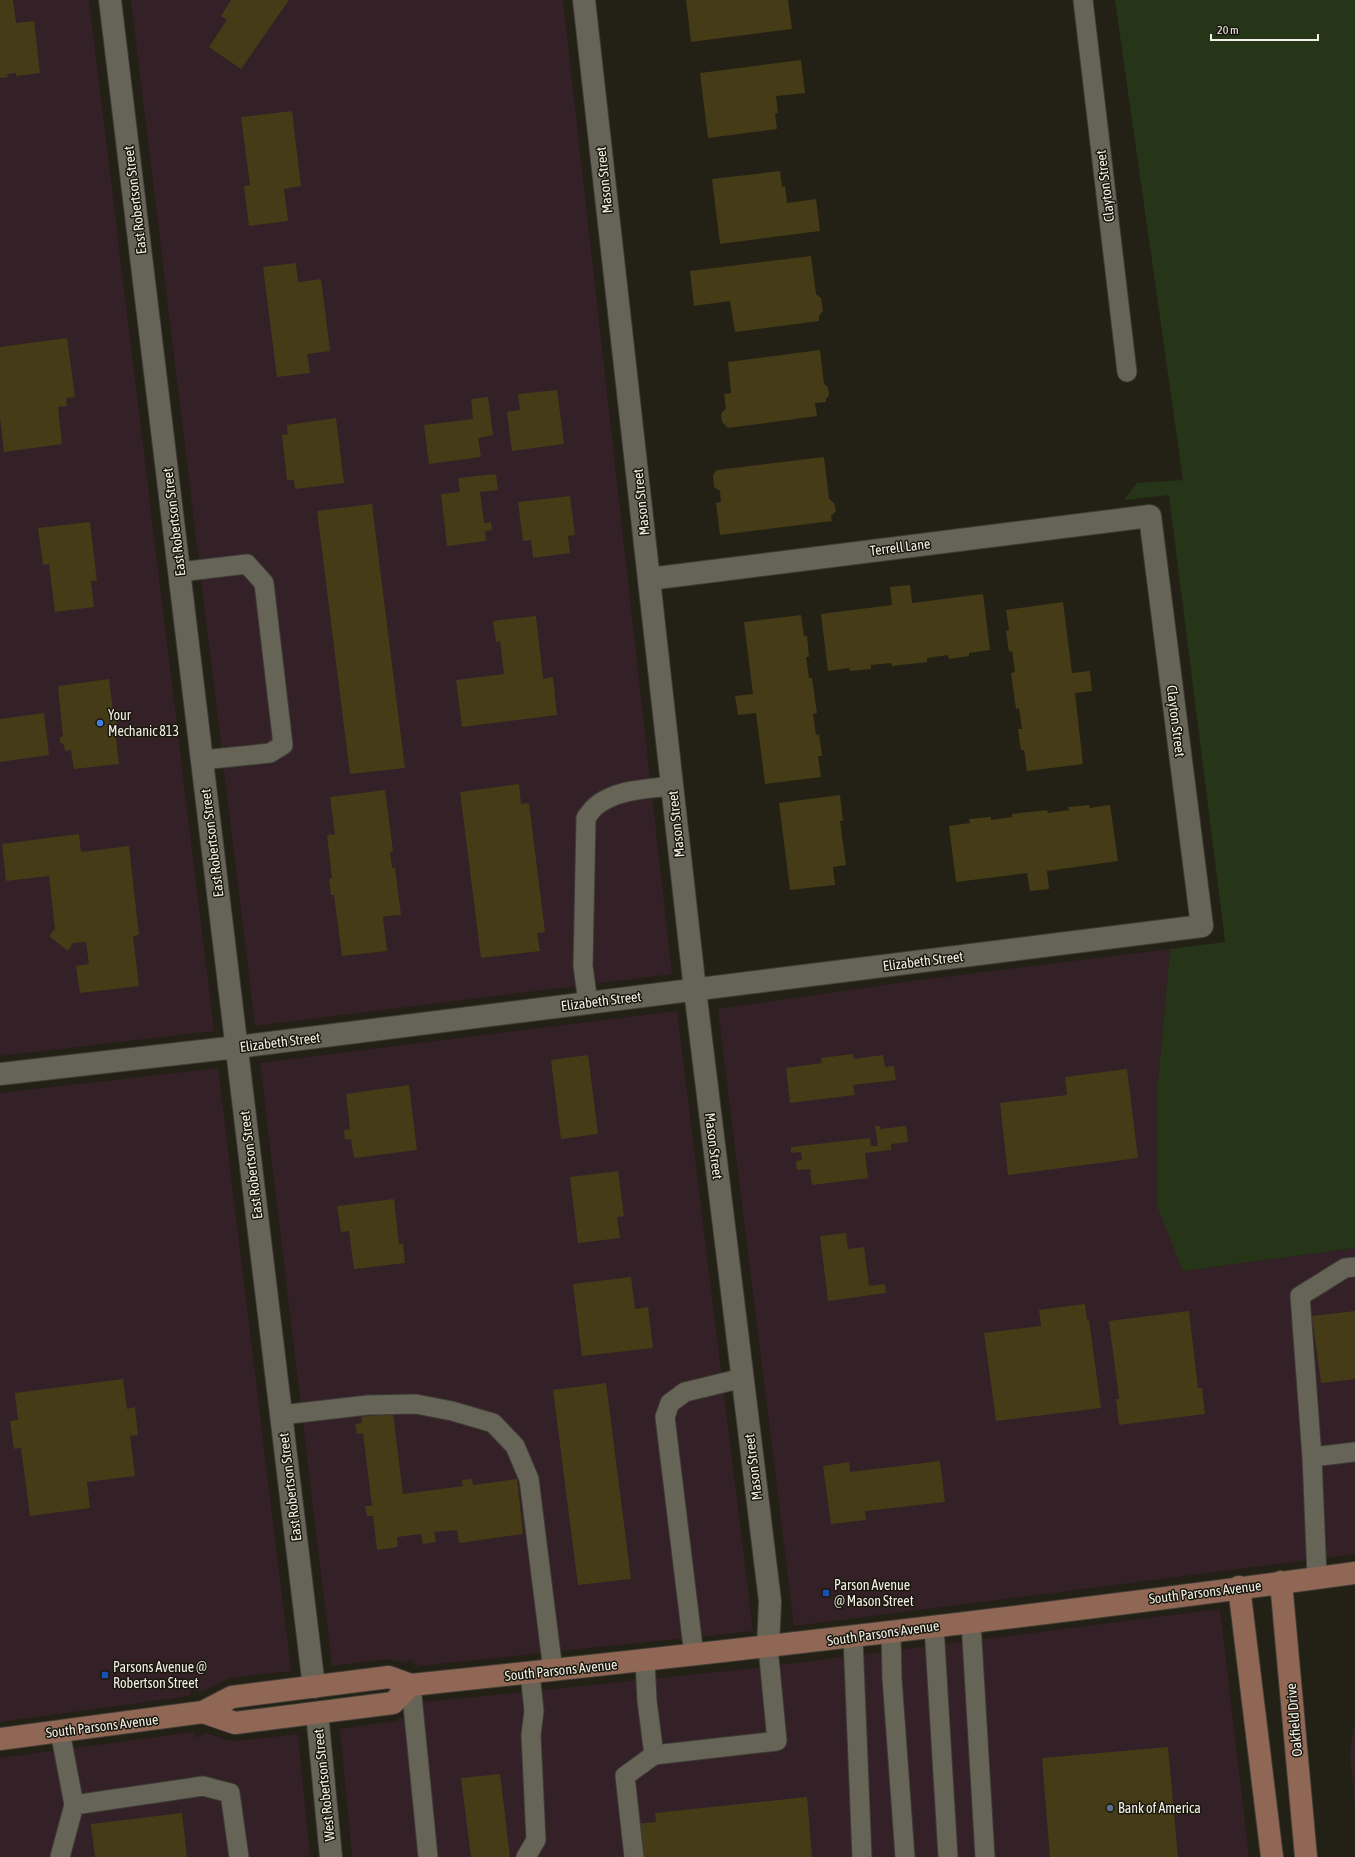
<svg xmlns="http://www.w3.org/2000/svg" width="1355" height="1857" font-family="'Asap Condensed',sans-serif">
<rect width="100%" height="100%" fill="#232015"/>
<path fill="#342127" d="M0,0H89L214,1031L0,1056Z
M131,0H563L672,974L255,1026Z
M1170,949L1158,1084L1183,1271L1355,1248V1554L794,1626L718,1009L919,980Z
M677,1011L753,1631L418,1666L409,1659L406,1663L386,1659L332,1666L260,1063Z
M218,1068L291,1671L230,1678L202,1692L192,1689L189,1696L0,1722V1093Z
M1220,1609L1249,1857H352L340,1729L395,1721L421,1709L424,1702L757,1668Z
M193,1732L196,1738L205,1733L228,1740L237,1741L298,1734L310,1857H0V1758Z"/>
<path fill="#332128" d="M1355,1719V1810L1350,1751Z"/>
<path fill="#263518" d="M1115,0H1355V1248L1183,1271L1158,1208V1084L1170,949L1225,942L1169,495L1124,500L1137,483L1183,480Z"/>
<path fill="#453b17" d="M0,0H13L16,23L34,21L40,73L16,76V73L7,74L8,77L0,78Z
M231,0H289L241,69L209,47L227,20L221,16Z
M686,0H788L792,29L691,42Z
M801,60L805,93L776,96L778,113H775L777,129L708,138L700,73Z
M292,111L301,186L284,189L288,221L249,226L244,186L250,185L241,117Z
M780,171L782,187L785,186L787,203L816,199L820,231L720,244L712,179Z
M811,256L816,294L821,298L823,311L819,316V321L735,332L730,301L694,306L690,271Z
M296,263L298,282L321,279L330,351L307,354L310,373L277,377L263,267Z
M67,338L75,397L66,398L67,406L58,407L62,444L4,452L0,417V347Z
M820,350L824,384L828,387L829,395L826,399V402L815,403L817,416L728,428L722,422L721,414L726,408L724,394L731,393L728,362Z
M557,390L564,444L512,451L507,412L520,410L518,394Z
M488,397L493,435L478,438L481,457L429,464L424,425L473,419L471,399Z
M336,418L344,483L295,489L294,480H287L282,435L288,434L287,425Z
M824,457L829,499L834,503L836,511L831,516L832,521L720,535L716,503L721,502L720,491L714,487L713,475L717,470Z
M496,474L498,490L480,492L484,523L491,522L492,530L485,531L486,541L447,546L441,494L460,492L458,478Z
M570,496L575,535L568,536L570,553L533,558L531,540L523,541L518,502Z
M372,504L405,768L350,774L317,511Z
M90,522L97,581H91L94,607L55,612L49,564L43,565L38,528Z
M910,585L912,603L983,594L990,650L969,653V656L949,659L948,655L927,658V662L892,666L891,663L871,665V669L850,671L849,668L828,671L821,614L892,605L890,587Z
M1063,602L1072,673L1090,671L1092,691L1075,693L1083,764L1027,771L1024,750H1021L1018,729H1022L1019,708L1016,709L1011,673L1015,672L1012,651L1009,652L1006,631L1009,630L1006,610Z
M801,615L804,636H807L809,657H806L809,678H812L817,713L813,714L816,735L819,734L822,756H818L821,777L765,784L756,713L738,715L735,696L753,694L744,622Z
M536,616L543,679L553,677L557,715L462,727L456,680L504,674L500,641L496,642L493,621Z
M109,679L114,720H117L118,729L115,730L119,764L74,769L71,750L65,751L64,744L60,743V738L63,736L58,686Z
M44,713L49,755L0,762V719Z
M519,784L521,804L529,803L545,932L537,933L540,951L481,958L460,792Z
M385,790L393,851L390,852L392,868H395L401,915L385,916L383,918L387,951L342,956L334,895H331L329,879L332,878L327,835L335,834L330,797Z
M840,795L843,821H840L846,865L833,867L835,885L790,890L779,803Z
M1089,805L1090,808L1110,805L1118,861L1047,871L1049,889L1030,891L1027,873L956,882L949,826L970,823L969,819L991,817V820L1012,817V814L1047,810L1048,813L1069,810L1068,807Z
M79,834L81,852L129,846L139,935L133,936L139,986L80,993L76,966L89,964L86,942L73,943L68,951L49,936L55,929L49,876L6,881L2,844Z
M853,1054L854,1059L883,1055L885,1067L894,1066L896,1080L853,1085L855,1095L790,1103L786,1068L822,1063L821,1058Z
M588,1055L598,1134L561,1139L551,1060Z
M1127,1069L1138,1158L1008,1175L1000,1103L1067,1095L1065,1077Z
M409,1085L417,1150L354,1158L351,1139L345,1140L344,1130L350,1129L346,1094Z
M875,1126H880V1129L906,1126L908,1142L891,1144V1150L865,1153L868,1178L812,1185L810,1169L797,1170L796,1161L802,1160L801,1152L791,1153V1147L870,1138L871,1146H878Z
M618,1171L624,1216L617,1217L620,1238L578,1243L570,1177Z
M394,1199L399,1244H403L405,1263L354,1269L349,1231L341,1232L337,1206Z
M846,1233L848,1249L864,1247L869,1286L885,1284L886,1293L828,1301L820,1236Z
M631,1277L635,1309L648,1307L653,1348L582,1356L573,1284Z
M1085,1304L1087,1320H1089L1101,1408L996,1421L984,1333L1041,1326L1039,1310Z
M1189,1311L1198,1388H1202L1205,1414L1119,1425L1116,1399H1119L1109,1321Z
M1355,1311V1379L1321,1383L1312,1316Z
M123,1379L127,1409L135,1407L138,1435L130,1436L135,1476L87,1482L90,1508L30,1516L21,1448L14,1449L10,1421L18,1420L15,1393Z
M606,1383L631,1579L578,1585L553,1390Z
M393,1413L403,1494L463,1486L462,1480L472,1479L473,1485L517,1479L523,1534L459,1543L457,1530L434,1532L436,1542L423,1544L421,1534L397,1537L398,1547L377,1550L373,1516H367L365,1506H372L363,1433L357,1434L355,1424L362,1423L361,1417Z
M940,1461L945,1502L865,1511L866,1520L831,1524L823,1466L849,1462L850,1472Z
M1168,1747L1178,1857H1050L1042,1758Z
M500,1774L510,1857H471L461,1778Z
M807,1797L812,1857H639L636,1824L656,1822L655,1813Z
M182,1813L187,1857H95L91,1824Z"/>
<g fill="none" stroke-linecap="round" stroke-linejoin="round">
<g stroke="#3e3c35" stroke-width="21">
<path id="lane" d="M1083,0L1127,372
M180,572L247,564L264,583L283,745L270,753L202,760
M588,1003L583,966L586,818C589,814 592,809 596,806C616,789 648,789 672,786
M281,1415L368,1405L416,1404L452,1411L493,1423L515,1446L529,1479L553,1671
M1312,1457L1300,1296L1345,1268L1355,1267
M1317,1577L1312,1457L1355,1452
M971,1622L985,1857
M934,1626L948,1857
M891,1632L892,1678L905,1857
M853,1638L862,1857
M694,1655L665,1417L670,1403L685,1392L743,1378
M645,1661L647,1701L654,1755L777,1741L768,1647
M411,1685L428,1857
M74,1805L203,1786L230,1793L239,1857
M60,1857L74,1805L60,1731
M526,1857L536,1840L531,1735L534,1711L530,1673
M634,1857L625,1776L654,1755"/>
</g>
<g stroke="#3e3c35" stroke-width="24">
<path id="street" d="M110,0L314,1687
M584,0L695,990L770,1601L768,1647
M0,1074L237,1047L1202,926L1150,516L649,579
M317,1713L331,1857"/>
</g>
<g stroke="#3e3c35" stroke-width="24">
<path id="secondary" d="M1281,1582L1306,1857
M1239,1587L1272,1857
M203,1712L235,1723L393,1703L411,1685
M0,1739L203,1712L232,1697L389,1677L411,1685C726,1652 1041,1616 1355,1573"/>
</g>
<use href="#lane" stroke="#666357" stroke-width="19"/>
<use href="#street" stroke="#666357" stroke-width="22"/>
<use href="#secondary" stroke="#906755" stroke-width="22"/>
</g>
<circle fill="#3f7fe0" stroke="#1a170c" stroke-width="1.5" cx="100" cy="723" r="4"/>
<g fill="#1a4fb4" stroke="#1a170c" stroke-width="1.5">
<rect x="822" y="1589" width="8" height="8" rx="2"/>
<rect x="101" y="1671" width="8" height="8" rx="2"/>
</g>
<circle fill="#5c6f8a" stroke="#1a170c" stroke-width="1.5" cx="1110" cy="1808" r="4"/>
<g text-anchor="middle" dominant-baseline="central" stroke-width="3" stroke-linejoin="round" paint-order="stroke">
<g font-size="14" fill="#f1efe8" stroke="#1a170c">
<text transform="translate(604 180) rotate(-96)">Mason Street</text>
<text transform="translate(1105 186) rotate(-97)">Clayton Street</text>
<text transform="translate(135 200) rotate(-97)">East Robertson Street</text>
<text transform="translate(641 502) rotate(-96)">Mason Street</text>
<text transform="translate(174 522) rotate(-97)">East Robertson Street</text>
<text transform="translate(900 547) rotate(-7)">Terrell Lane</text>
<text transform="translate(1176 721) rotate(83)">Clayton Street</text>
<text transform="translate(676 824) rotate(-96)">Mason Street</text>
<text transform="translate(212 843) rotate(-97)">East Robertson Street</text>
<text transform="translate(923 961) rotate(-7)">Elizabeth Street</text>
<text transform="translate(601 1001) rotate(-7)">Elizabeth Street</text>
<text transform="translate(280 1042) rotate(-7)">Elizabeth Street</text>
<text transform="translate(714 1146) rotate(83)">Mason Street</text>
<text transform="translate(251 1165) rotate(-97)">East Robertson Street</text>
<text transform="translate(753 1467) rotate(-97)">Mason Street</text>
<text transform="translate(290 1487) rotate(-97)">East Robertson Street</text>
<text transform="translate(1205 1592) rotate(-7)">South Parsons Avenue</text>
<text transform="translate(883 1633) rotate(-8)">South Parsons Avenue</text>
<text transform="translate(561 1670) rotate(-6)">South Parsons Avenue</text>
<text transform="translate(1294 1720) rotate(-95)">Oakfield Drive</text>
<text transform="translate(102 1726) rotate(-7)">South Parsons Avenue</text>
<text transform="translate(324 1785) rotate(-96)">West Robertson Street</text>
</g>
<g font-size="14" fill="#f1efe8" stroke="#1a170c" text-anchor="start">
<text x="108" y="715">Your<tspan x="108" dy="16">Mechanic 813</tspan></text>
<text x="834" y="1585">Parson Avenue<tspan x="834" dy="16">@ Mason Street</tspan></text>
<text x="113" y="1667">Parsons Avenue @<tspan x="113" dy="16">Robertson Street</tspan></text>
<text x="1118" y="1808">Bank of America</text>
</g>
</g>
<path d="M1211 34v6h107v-6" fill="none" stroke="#f1efe8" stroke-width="2"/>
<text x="1217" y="34" font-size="12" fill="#f1efe8" stroke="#1a170c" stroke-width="3" paint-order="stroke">20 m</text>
</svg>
